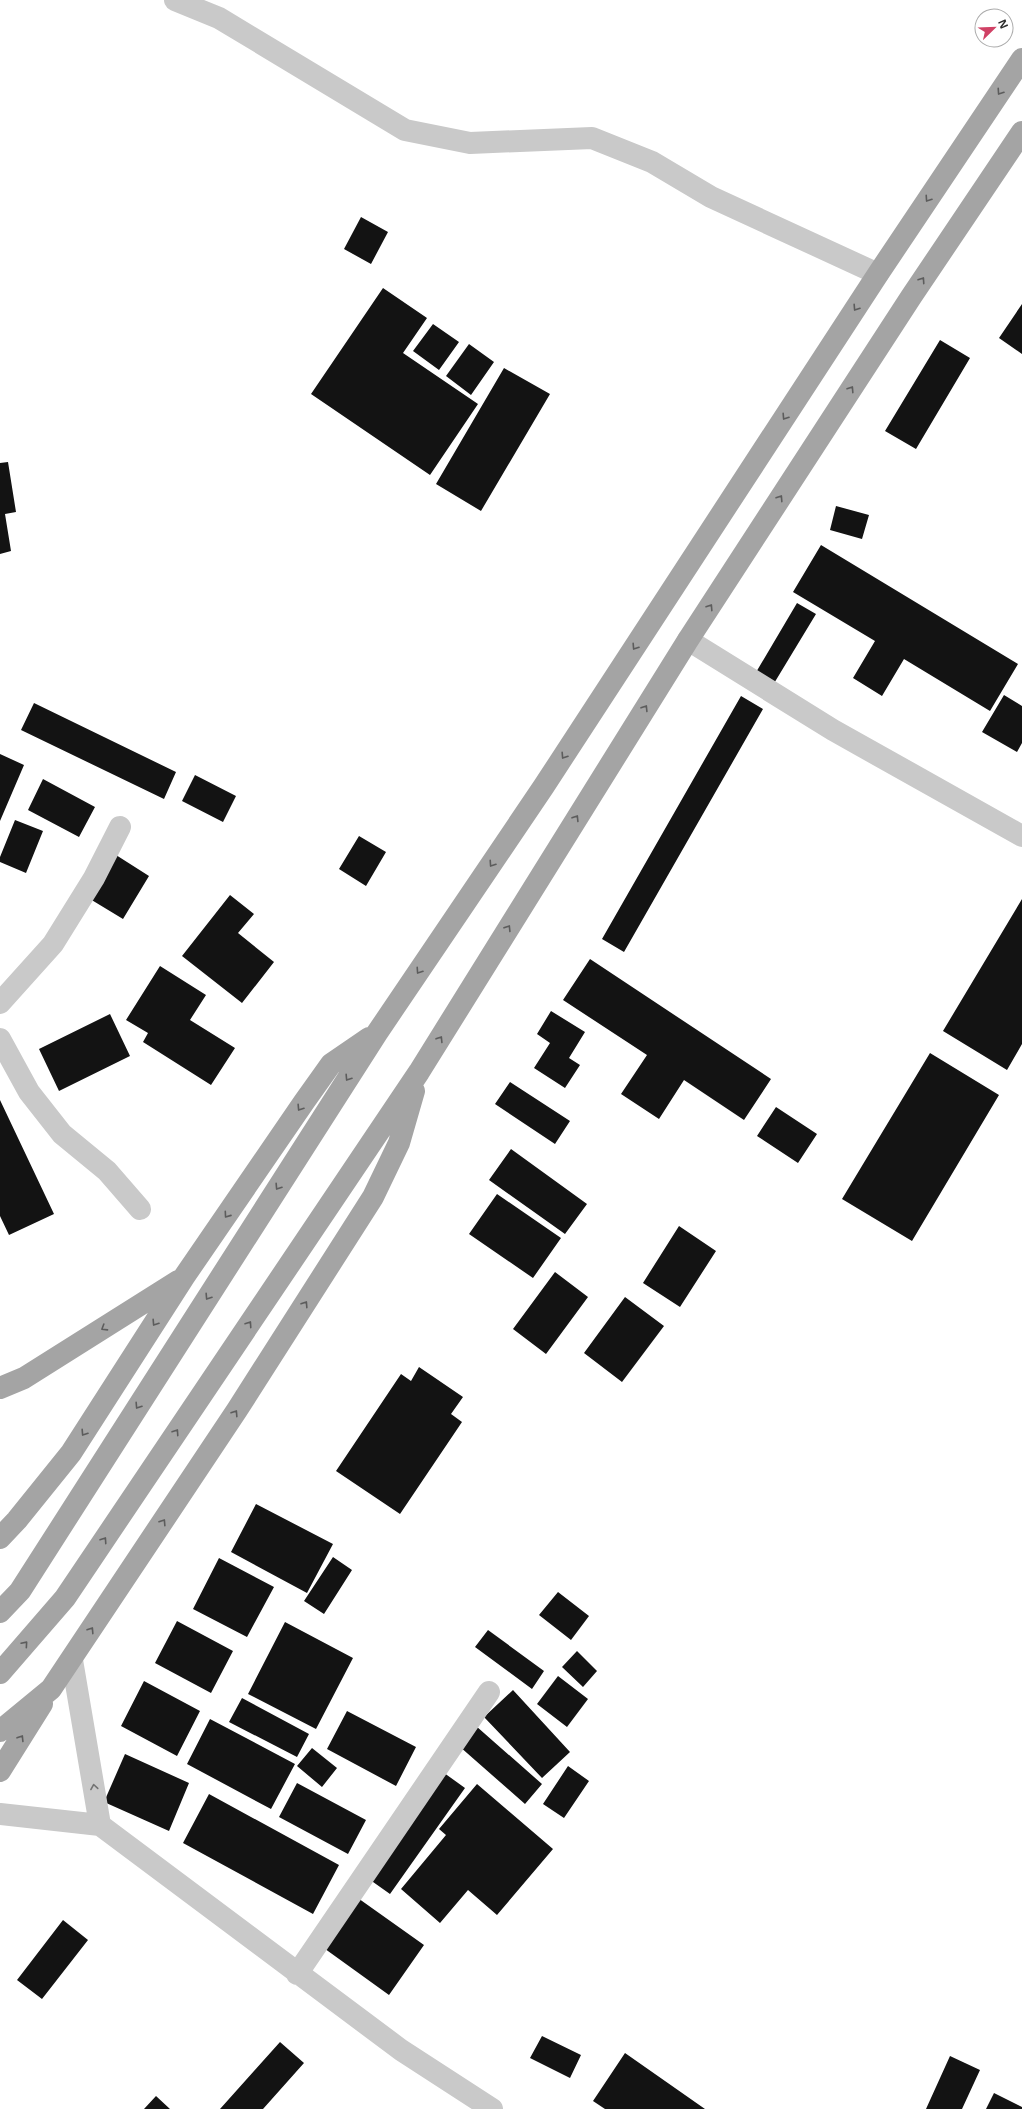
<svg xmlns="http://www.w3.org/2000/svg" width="1022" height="2109" font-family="'Noto Sans',sans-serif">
<rect width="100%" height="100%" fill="#fff"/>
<path fill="#131313" d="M361,217L388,232L371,264L344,249Z
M383,288L427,318L403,353L478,404L430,475L311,394Z
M1022,304V354L999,338Z
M433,324L459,342L439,370L413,351Z
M940,340L970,358L916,449L885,431Z
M469,344L494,362L471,395L446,376Z
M504,368L550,394L481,511L436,484Z
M8,462L16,512L5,514L11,551L0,554V463Z
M836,506L869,515L862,539L830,530Z
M821,545L1018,664L990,711L904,659L882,696L853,678L875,641L793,592Z
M797,603L816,614L773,685L755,674Z
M1004,695L1022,706V743L1017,752L982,732Z
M741,696L763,709L624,952L602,939Z
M34,703L176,772L164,799L21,730Z
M0,754L24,765L0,821Z
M195,775L236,796L223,822L182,801Z
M43,779L95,807L79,837L28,810Z
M15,820L43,831L26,873L0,862V857Z
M359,836L386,852L366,886L339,869Z
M116,855L149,876L123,919L90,899Z
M230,895L254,914L238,933L274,962L242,1003L182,956Z
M1022,899V1044L1007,1070L943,1031Z
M590,959L771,1079L744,1120L684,1080L659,1119L621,1094L647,1055L563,1000Z
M160,966L206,995L190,1020L235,1048L211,1085L143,1042L148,1033L126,1020Z
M551,1011L585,1032L569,1058L580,1065L565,1088L534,1068L550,1043L537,1034Z
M110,1014L130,1056L59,1091L39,1049Z
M930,1053L999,1095L912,1241L842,1199Z
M510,1082L570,1121L555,1144L495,1104Z
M0,1100L54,1214L9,1235L0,1216Z
M776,1107L817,1134L798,1163L757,1136Z
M511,1149L587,1204L565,1234L489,1180Z
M497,1194L561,1238L533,1278L469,1234Z
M679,1226L716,1251L680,1307L643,1283Z
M555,1272L588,1297L546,1354L513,1329Z
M625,1297L664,1326L622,1382L584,1353Z
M419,1367L463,1397L451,1414L462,1422L400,1514L336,1471L401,1374L411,1381Z
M256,1504L333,1544L307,1593L231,1552Z
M333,1557L352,1570L324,1614L304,1601Z
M219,1558L274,1587L247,1637L193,1609Z
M558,1592L589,1616L571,1640L539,1615Z
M177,1621L233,1651L211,1693L155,1663Z
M285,1622L353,1658L316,1729L248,1694Z
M488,1630L544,1671L532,1689L475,1647Z
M577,1651L597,1671L583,1687L562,1667Z
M558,1676L588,1699L567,1727L537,1704Z
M144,1681L200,1711L177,1756L121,1726Z
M513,1690L570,1752L542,1778L484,1717Z
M242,1698L309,1734L297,1757L229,1722Z
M347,1711L416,1747L396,1786L327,1749Z
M210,1719L295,1764L271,1809L187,1764Z
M476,1726L542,1784L525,1804L459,1746Z
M312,1748L337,1768L322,1787L297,1766Z
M125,1754L189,1783L169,1831L104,1802Z
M568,1766L589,1781L564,1818L543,1804Z
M440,1770L465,1788L390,1894L366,1877Z
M297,1783L366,1820L348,1854L279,1817Z
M477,1784L553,1849L497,1915L468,1890L440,1923L401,1889L446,1835L439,1829Z
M209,1794L339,1865L313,1914L183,1843Z
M355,1896L424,1945L389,1995L321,1946Z
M63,1920L88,1940L42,1999L17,1980Z
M542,2036L581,2055L570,2078L530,2058Z
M280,2042L304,2063L263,2109H220Z
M625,2053L705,2109H605L593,2101Z
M950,2056L980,2070L962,2109H926Z
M994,2093L1022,2107V2109H986Z
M156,2096L170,2109H144Z"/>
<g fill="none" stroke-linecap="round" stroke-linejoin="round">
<path stroke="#c9c9c9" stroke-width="22" d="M175,0L219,18L405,130L470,143L592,138L652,162L711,197L878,274
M688,640L833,730L1022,836
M0,1003L53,944L94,878L120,827
M0,1039L29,1092L62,1134L107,1171L140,1209
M72,1660L100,1825
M0,1814L100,1825L401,2050L492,2109
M297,1974L489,1692"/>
<path stroke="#a4a4a4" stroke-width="22" d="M0,1388L24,1378L178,1281
M0,1538L17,1520L71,1453L184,1277L304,1102L331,1064L369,1038
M0,1612L20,1591L377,1033L544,786L878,274L1022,59
M0,1673L65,1598L419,1072L688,640L911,297L1022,132
M0,1731L51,1689L237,1410L373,1197L399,1143L414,1091
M0,1771L42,1704"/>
</g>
<defs><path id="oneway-chevron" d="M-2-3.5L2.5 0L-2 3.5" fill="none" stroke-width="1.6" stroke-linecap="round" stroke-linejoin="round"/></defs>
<g stroke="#5c5c5c">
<use href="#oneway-chevron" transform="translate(1000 92) rotate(124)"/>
<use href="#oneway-chevron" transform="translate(928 199) rotate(124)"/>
<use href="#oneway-chevron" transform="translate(922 280) rotate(-56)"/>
<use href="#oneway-chevron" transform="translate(856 308) rotate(123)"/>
<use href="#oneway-chevron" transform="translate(851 389) rotate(-57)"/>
<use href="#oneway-chevron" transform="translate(785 417) rotate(123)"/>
<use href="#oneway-chevron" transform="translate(780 498) rotate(-57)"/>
<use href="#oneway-chevron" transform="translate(710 607) rotate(-57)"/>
<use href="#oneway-chevron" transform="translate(635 647) rotate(123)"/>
<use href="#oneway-chevron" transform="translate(645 708) rotate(-58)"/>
<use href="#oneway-chevron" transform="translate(564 756) rotate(123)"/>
<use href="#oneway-chevron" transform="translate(576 818) rotate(-58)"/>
<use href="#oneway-chevron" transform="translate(492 864) rotate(124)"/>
<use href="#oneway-chevron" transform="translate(508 928) rotate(-58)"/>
<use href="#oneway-chevron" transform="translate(419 971) rotate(124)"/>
<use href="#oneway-chevron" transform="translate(440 1039) rotate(-58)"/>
<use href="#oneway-chevron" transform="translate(348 1078) rotate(123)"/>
<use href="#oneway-chevron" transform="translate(300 1108) rotate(123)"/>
<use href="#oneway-chevron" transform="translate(278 1187) rotate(123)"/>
<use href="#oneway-chevron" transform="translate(227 1215) rotate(125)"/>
<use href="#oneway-chevron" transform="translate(208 1297) rotate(123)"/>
<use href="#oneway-chevron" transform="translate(305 1304) rotate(-57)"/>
<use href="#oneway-chevron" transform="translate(155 1323) rotate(123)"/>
<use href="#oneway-chevron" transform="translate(249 1324) rotate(-56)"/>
<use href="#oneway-chevron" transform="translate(104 1328) rotate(148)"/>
<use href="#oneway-chevron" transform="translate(138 1406) rotate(123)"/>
<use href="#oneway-chevron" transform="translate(235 1413) rotate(-57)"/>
<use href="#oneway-chevron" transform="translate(176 1432) rotate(-56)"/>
<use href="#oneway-chevron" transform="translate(84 1433) rotate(123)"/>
<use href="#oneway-chevron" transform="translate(163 1522) rotate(-57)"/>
<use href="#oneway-chevron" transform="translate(104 1540) rotate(-56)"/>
<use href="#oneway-chevron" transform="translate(91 1630) rotate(-57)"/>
<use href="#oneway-chevron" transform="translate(25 1644) rotate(-49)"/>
<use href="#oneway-chevron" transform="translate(21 1738) rotate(-58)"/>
</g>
<use stroke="#737373" href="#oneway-chevron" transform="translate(94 1787) rotate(-99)"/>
<g transform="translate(994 28) rotate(67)"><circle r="19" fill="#ffffff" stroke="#ababab"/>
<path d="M0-3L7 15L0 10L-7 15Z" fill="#d04165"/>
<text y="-6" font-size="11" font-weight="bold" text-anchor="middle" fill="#2c2c2c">N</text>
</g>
</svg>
